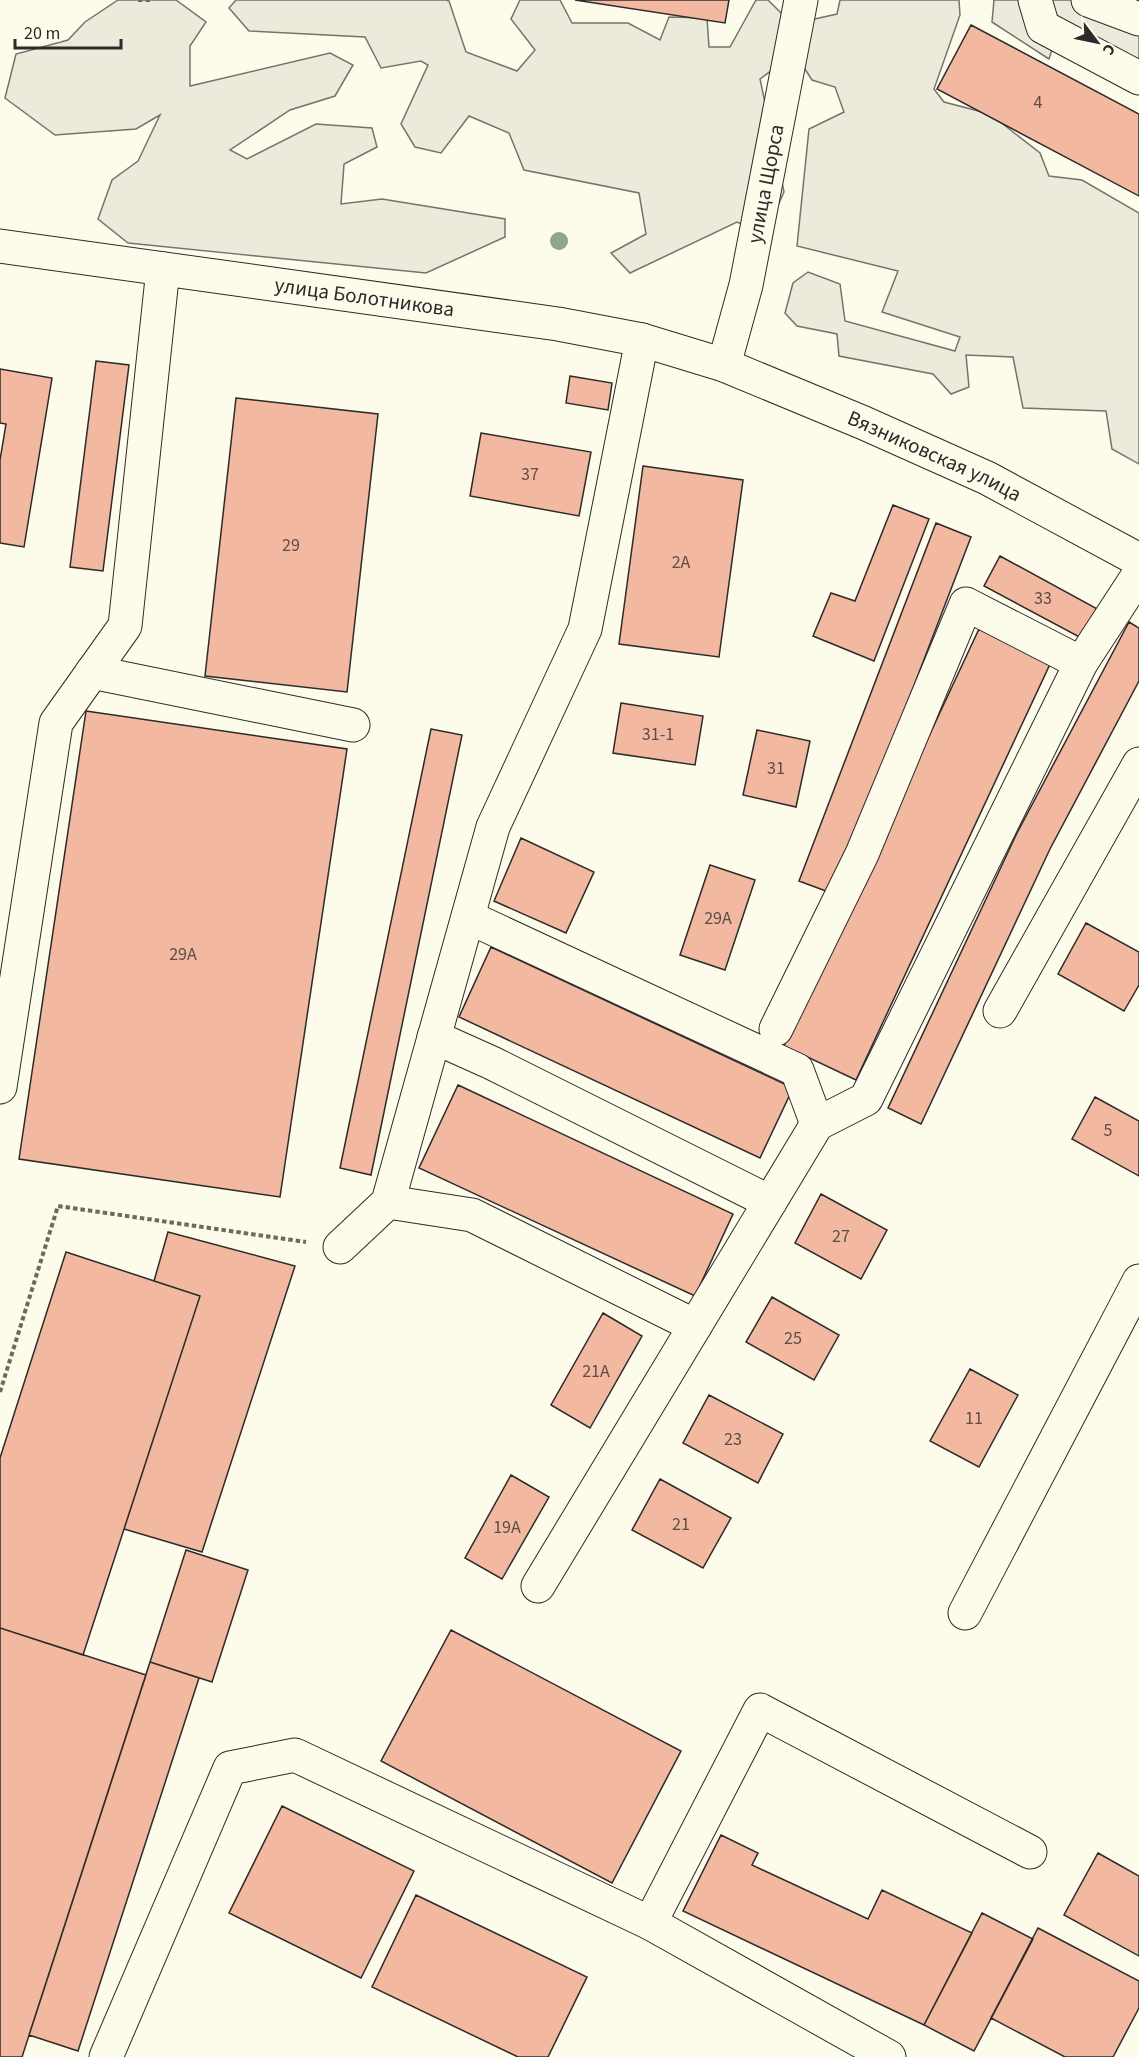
<svg xmlns="http://www.w3.org/2000/svg" width="1139" height="2057" font-family="'Source Sans 3',sans-serif">
<rect width="100%" height="100%" fill="#fdfbea"/>
<path fill="#ecebdb" stroke="#74746e" stroke-width="1.5" d="M118,0H176L206,22L190,46V86L330,53L353,65L335,96L290,110L230,150L247,159L316,124L372,128L377,147L344,164L341,204L382,199L505,219V237L426,273L128,243L98,219L112,180L138,161L160,115L136,129L55,135L5,98L16,54L68,40L85,22Z
M236,0H446L449,1L466,52L517,71L535,50L511,19L520,0H560L572,23H628L660,40L669,17L707,18L709,47H730L756,0H768L792,24L837,14L840,0H959L960,15L934,89L944,102L990,114L1040,153L1049,176L1082,180L1139,213V464L1112,449L1106,411L1023,408L1013,357L966,355L969,387L951,394L933,374L839,356L837,334L797,326L785,313L793,283L808,272L840,284L845,321L955,351L960,337L882,312L898,271L797,246L809,129L844,112L835,87L812,80L795,53L760,79L784,192L765,235L737,222L630,273L611,253L646,234L639,193L524,170L509,133L469,116L441,153L415,147L401,124L428,65L421,61L381,68L365,37L249,31L229,8Z
M994,0H1139V86L1057,33L1049,59L992,22Z"/>
<path fill="#f2b8a0" stroke="#2b2b2b" stroke-width="1.5" d="M575,0H729L725,23Z
M971,25L1139,114V196L937,89Z
M96,361L129,365L103,571L70,567Z
M0,369L52,378L24,547L0,543V460L6,424L0,423Z
M570,376L612,383L608,410L566,403Z
M236,398L378,414L347,692L205,676Z
M481,433L591,452L579,516L470,496Z
M643,466L743,480L719,657L619,644Z
M893,505L929,519L874,661L813,636L831,593L855,601Z
M936,523L971,537L834,894L799,881Z
M1000,556L1101,611L1085,640L984,586Z
M1129,622L1139,628V681L1050,849L921,1124L888,1108L1017,833Z
M979,629L1051,662L856,1080L784,1046Z
M621,703L703,716L695,765L613,753Z
M86,711L347,749L280,1197L19,1159Z
M431,729L462,735L371,1175L340,1168Z
M757,730L810,741L796,807L743,795Z
M521,838L594,872L566,933L494,901Z
M710,865L755,880L725,970L680,955Z
M1086,923L1139,952V985L1124,1011L1058,974Z
M491,947L793,1088L760,1158L459,1017Z
M458,1085L733,1214L695,1296L419,1168Z
M1095,1097L1139,1121V1176L1072,1139Z
M821,1194L887,1230L861,1279L795,1243Z
M168,1232L295,1266L202,1552L124,1529L200,1296L154,1281Z
M66,1252L200,1296L83,1655L0,1628V1458Z
M772,1297L839,1335L814,1380L746,1342Z
M603,1313L642,1336L590,1428L551,1405Z
M970,1369L1018,1395L979,1467L930,1441Z
M709,1395L783,1434L758,1483L683,1443Z
M511,1475L549,1497L502,1579L465,1558Z
M660,1479L731,1518L703,1568L632,1530Z
M186,1550L248,1570L212,1682L150,1662Z
M0,1628L146,1675L22,2057H0Z
M451,1630L681,1751L612,1883L381,1761Z
M150,1662L199,1678L78,2051L29,2035Z
M282,1806L414,1871L361,1978L229,1913Z
M721,1835L758,1853L752,1865L868,1919L882,1890L972,1933L924,2025L683,1911Z
M1098,1853L1139,1876V1956L1064,1915Z
M416,1895L587,1977L548,2057H518L372,1987Z
M982,1913L1033,1939L974,2051L924,2025Z
M1038,1928L1139,1981V2008L1113,2057H1065L991,2018Z"/>
<g fill="none" stroke-linecap="round" stroke-linejoin="round">
<g stroke="#2b2b2b" stroke-width="35">
<g id="minor">
<path d="M1035,0L1043,27L1139,78"/>
<path d="M1088,0L1139,19"/>
<path id="s1" d="M0,246L558,324L642,340L724,365L864,423L987,478L1139,560"/>
<path id="s2" d="M724,365L746,285L801,0"/>
<path d="M92,672L353,725"/>
<path d="M468,917L797,1070L817,1124"/>
<path d="M1000,1011L1139,764"/>
<path d="M776,1029L862,854L966,604L1081,663"/>
<path d="M434,1037L492,1063L770,1202"/>
<path d="M0,1087L56,723L125,626L163,269"/>
<path d="M388,1202L472,1215L695,1326"/>
<path d="M340,1247L388,1202L493,827L585,629L642,340"/>
<path d="M538,1586L817,1124L866,1099L1081,663L1139,574"/>
<path d="M965,1613L1139,1281"/>
<path d="M650,1923L889,2057"/>
<path d="M106,2057L230,1768L295,1755L650,1923L760,1710L1030,1852"/>
</g>
</g>
<path stroke="#6a6964" stroke-width="4" stroke-dasharray="4.5 3" stroke-linecap="butt" d="M138,0H150
M0,1392L58,1206L306,1242"/>
<use href="#minor" stroke="#fdfbea" stroke-width="33"/>
</g>
<circle fill="#8ea78a" cx="559" cy="241" r="9"/>
<g text-anchor="middle" dominant-baseline="central" stroke-width="4.5" stroke-linejoin="round" paint-order="stroke">
<g font-size="18" fill="#5d4e48">
<text x="1038" y="102">4</text>
<text x="530" y="474">37</text>
<text x="291" y="545">29</text>
<text x="681" y="562">2А</text>
<text x="1043" y="598">33</text>
<text x="658" y="734">31-1</text>
<text x="776" y="768">31</text>
<text x="718" y="918">29А</text>
<text x="183" y="954">29А</text>
<text x="1108" y="1130">5</text>
<text x="841" y="1236">27</text>
<text x="793" y="1338">25</text>
<text x="596" y="1371">21А</text>
<text x="974" y="1418">11</text>
<text x="733" y="1439">23</text>
<text x="681" y="1524">21</text>
<text x="507" y="1527">19А</text>
</g>
<g font-size="21" fill="#2b2b2b" stroke="#fdfbea">
<text stroke="none"><textPath href="#s2" startOffset="186">улица Щорса</textPath></text>
<text stroke="none"><textPath href="#s1" startOffset="368">улица Болотникова</textPath></text>
<text stroke="none"><textPath href="#s1" startOffset="964">Вязниковская улица</textPath></text>
</g>
</g>
<g transform="translate(1097 42) rotate(122)" stroke="#fdfbea" stroke-width="4.5" paint-order="stroke">
<path d="M0-4.5L10 22L0 15L-10 22Z" fill="#2b2b2b"/>
<text y="-9" font-size="16" font-weight="bold" text-anchor="middle" fill="#2b2b2b">С</text>
</g>
<path d="M15 39v9h106v-9" fill="none" stroke="#2b2b2b" stroke-width="3"/>
<text x="24" y="39" font-size="18" fill="#2b2b2b" stroke="#fdfbea" stroke-width="4.5" paint-order="stroke">20 m</text>
</svg>
